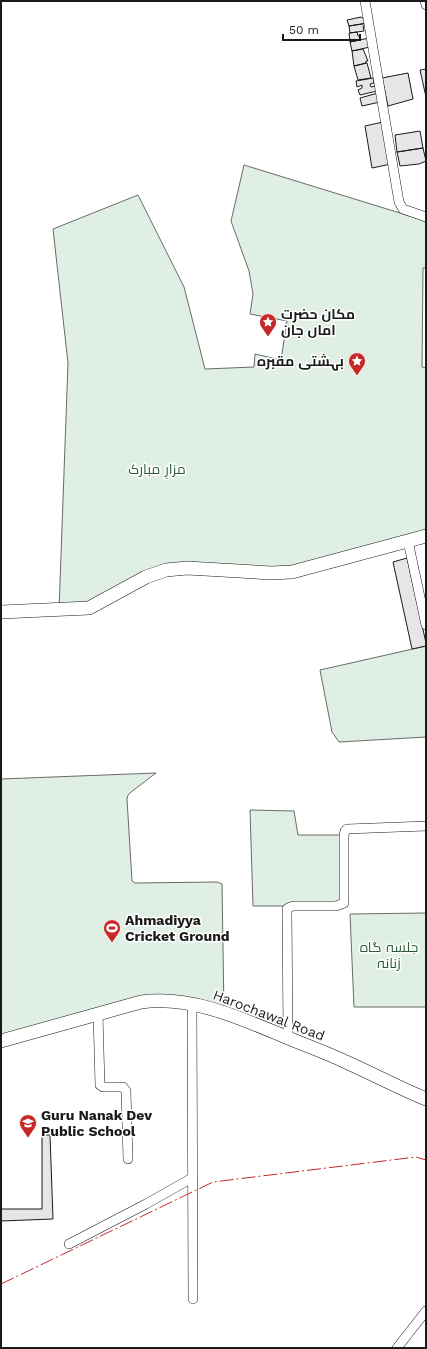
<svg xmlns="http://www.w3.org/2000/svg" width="427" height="1349" font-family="'Work Sans',Cairo,sans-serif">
<rect width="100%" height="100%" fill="#fff"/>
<path fill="#e0efe3" stroke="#6a6a6a" d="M244,165L426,221V268H423L422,367L426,368V536L292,572L153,574L99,604L59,610L68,363L53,229L138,195L184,287L205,369L254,367L255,354L281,360L287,321L250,314L253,294L249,271L231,221Z
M426,646V737L339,742L332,732L320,670Z
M156,773L131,792L128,795L127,799L132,881L135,883L217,882L222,884L224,1013L158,1000L1,1041V779Z
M250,810L294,811L298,835H344V903L299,906H253Z
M426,913V1007H354L350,914Z"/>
<path fill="#e6e6e6" stroke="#1a1a1a" d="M361,17L367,21L368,23L349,26L347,20Z
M368,23V25L363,26L364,31L350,33L349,26Z
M357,32L358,36H360V40L350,42L349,33Z
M369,38L370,47L352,51L350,42Z
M363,49L368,61H366V63L354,66L352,51Z
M367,63L371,78L358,80L354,66Z
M426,69V97L420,70Z
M408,73L413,99L388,106L382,78Z
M373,78L374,83L370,84L371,87L375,86L377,91L360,95L358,90L362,88V85L357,87L356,81Z
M378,93L380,102L362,106L360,98Z
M383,122L391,164L372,168L365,126Z
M420,131L423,148L397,152L395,135Z
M423,148L426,161L419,164L400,166L397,152Z
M407,558L426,643V646L412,649L393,562Z
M42,1135H50L53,1219L1,1221V1209H42Z"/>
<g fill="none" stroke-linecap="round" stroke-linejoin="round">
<g stroke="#1a1a1a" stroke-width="10">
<path id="street" d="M365,1L399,202L403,209L426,217
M425,1L426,5
M408,541L426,625
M192,1004L193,1299
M98,1014L100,1085L103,1087H123L126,1091L128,1159
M288,1038L287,909L290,907L294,906H336L344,903V835L345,831L347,829L426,826
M69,1244L146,1204L192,1178
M397,1348L426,1311"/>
</g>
<g stroke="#1a1a1a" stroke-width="14">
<path id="secondary" d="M1,612L89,608L146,577L166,570L187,568L271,573L292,572L426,536
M1,1041L141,1002C189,995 238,1017 281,1035C302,1044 325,1052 346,1062C373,1074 399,1088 426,1099"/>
</g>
<use href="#street" stroke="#fff" stroke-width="9"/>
<use href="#secondary" stroke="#fff" stroke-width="13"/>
<path stroke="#c62828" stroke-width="1" stroke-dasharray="14 3 2 3" stroke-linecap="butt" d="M1,1284L213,1182L416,1157L426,1160"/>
</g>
<defs>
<g id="sight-pin" transform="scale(0.9)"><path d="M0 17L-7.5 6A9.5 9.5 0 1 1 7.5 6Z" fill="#c62828" stroke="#fff"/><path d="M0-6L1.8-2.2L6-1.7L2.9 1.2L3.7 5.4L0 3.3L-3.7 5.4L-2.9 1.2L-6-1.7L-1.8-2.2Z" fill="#fff"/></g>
<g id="stadium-pin" transform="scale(0.9)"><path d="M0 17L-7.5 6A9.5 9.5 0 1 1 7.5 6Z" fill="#c62828" stroke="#fff"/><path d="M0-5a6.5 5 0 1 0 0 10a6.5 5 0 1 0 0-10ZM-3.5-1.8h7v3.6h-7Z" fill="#fff"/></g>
<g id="school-pin" transform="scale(0.9)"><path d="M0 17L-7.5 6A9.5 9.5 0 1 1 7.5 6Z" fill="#c62828" stroke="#fff"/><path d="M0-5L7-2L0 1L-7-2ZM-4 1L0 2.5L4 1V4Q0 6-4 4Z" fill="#fff"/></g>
</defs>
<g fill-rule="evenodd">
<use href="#sight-pin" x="268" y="322"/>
<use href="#sight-pin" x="357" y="361"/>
<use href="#stadium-pin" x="112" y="928"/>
<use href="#school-pin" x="28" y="1123"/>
</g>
<g text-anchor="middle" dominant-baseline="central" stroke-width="3" stroke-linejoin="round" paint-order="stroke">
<g font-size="14" font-weight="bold" fill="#1a1a1a" stroke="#fff" text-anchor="start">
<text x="281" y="314">مکان حضرت<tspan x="281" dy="16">اماں جان</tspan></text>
<text x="344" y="361" text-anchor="end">بہشتی مقبرہ</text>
<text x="125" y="920">Ahmadiyya<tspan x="125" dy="16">Cricket Ground</tspan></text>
<text x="41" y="1115">Guru Nanak Dev<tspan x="41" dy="16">Public School</tspan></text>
</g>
<g font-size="14" fill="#2b5a34" stroke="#fff">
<text x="157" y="469">مزارِ مبارک</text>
<text x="389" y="947">جلسہ گاہ<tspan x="389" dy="16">زنانہ</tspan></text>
</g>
<g font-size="14" fill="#1a1a1a" stroke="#fff">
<text transform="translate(269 1015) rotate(21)">Harochawal Road</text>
</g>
</g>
<rect width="427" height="1349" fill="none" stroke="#1a1a1a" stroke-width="4"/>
<path d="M283 34v6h77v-6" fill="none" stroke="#1a1a1a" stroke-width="2"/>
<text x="289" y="34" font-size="12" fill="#1a1a1a" stroke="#ffffff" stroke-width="3" paint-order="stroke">50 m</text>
</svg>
